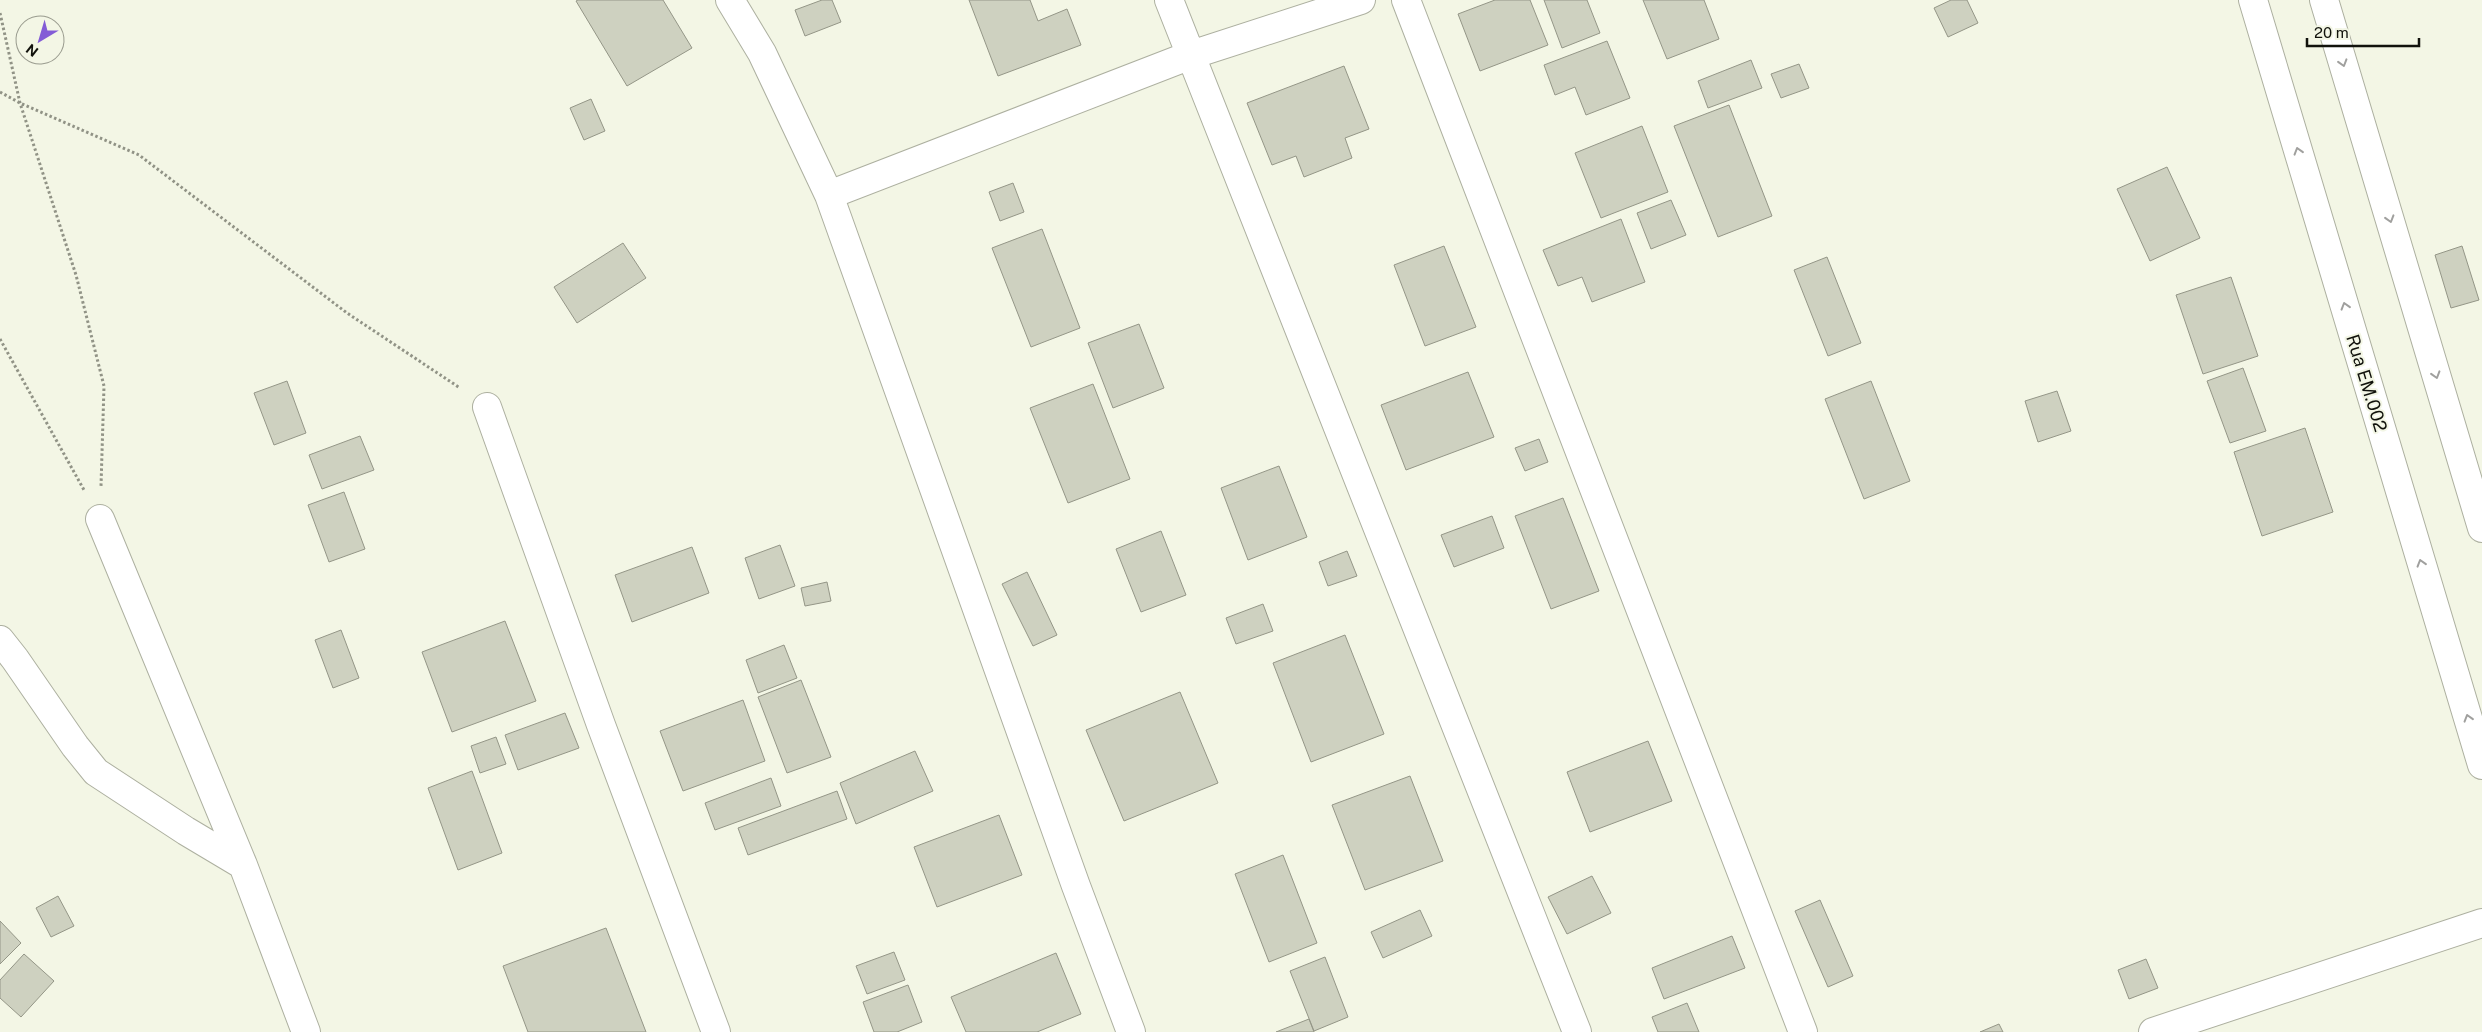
<svg xmlns="http://www.w3.org/2000/svg" width="2482" height="1032" font-family="'Public Sans',sans-serif">
<rect width="100%" height="100%" fill="#f3f6e5"/>
<path fill="#ced1c0" stroke="#949687" d="M578,0H663L692,48L627,86L576,1Z
M822,0H832L841,22L805,36L795,10Z
M969,0H1030L1038,21L1067,9L1081,45L998,76Z
M1495,0H1530L1548,45L1480,71L1458,14Z
M1544,0H1587L1600,33L1562,48Z
M1643,0H1704L1719,39L1667,59Z
M1951,0H1967L1978,23L1948,37L1934,8Z
M1607,41L1630,98L1586,115L1575,87L1555,95L1544,65Z
M1751,60L1762,88L1708,108L1698,81Z
M1799,64L1809,88L1781,98L1771,74Z
M1344,66L1369,129L1345,138L1352,158L1304,177L1296,156L1272,165L1247,103Z
M591,99L605,131L584,140L570,108Z
M1729,105L1772,216L1718,237L1674,126Z
M1642,126L1668,192L1601,218L1575,153Z
M2167,167L2200,238L2150,261L2117,189Z
M1013,183L1024,212L1000,221L989,192Z
M1671,200L1686,235L1651,249L1637,213Z
M1621,219L1645,282L1592,302L1582,277L1558,286L1543,250Z
M1042,229L1080,328L1031,347L992,248Z
M623,243L646,278L577,323L554,287Z
M1444,246L1476,327L1425,346L1394,265Z
M2462,246L2479,300L2451,308L2435,255Z
M1827,257L1861,343L1828,356L1794,270Z
M2231,277L2258,356L2203,374L2176,295Z
M1139,324L1164,388L1113,408L1088,343Z
M2243,368L2266,431L2230,443L2207,381Z
M1468,372L1494,437L1406,470L1381,405Z
M287,381L306,433L274,445L254,393Z
M1871,381L1910,481L1864,499L1825,399Z
M1093,384L1130,479L1068,503L1030,408Z
M2057,391L2071,431L2038,442L2025,401Z
M2305,428L2333,512L2262,536L2234,452Z
M360,436L374,470L322,489L309,455Z
M1539,439L1548,462L1525,471L1515,448Z
M1279,466L1307,537L1248,560L1221,488Z
M344,492L365,549L329,562L308,505Z
M1563,498L1599,591L1551,609L1515,516Z
M1492,516L1504,548L1454,567L1441,535Z
M1161,531L1186,595L1141,612L1116,549Z
M780,545L795,586L759,599L745,558Z
M692,547L709,593L632,622L615,575Z
M1347,551L1357,576L1328,586L1319,562Z
M1027,572L1057,635L1033,646L1002,584Z
M827,582L831,601L805,606L801,588Z
M1263,604L1273,631L1236,644L1226,618Z
M505,621L536,701L452,732L422,652Z
M341,630L359,678L333,688L315,640Z
M1345,635L1384,734L1311,762L1273,663Z
M784,645L797,678L758,693L746,660Z
M801,680L831,757L787,773L758,697Z
M1180,692L1218,783L1124,821L1086,730Z
M743,700L765,761L683,791L660,731Z
M565,713L579,748L518,770L505,735Z
M496,737L506,764L480,773L471,746Z
M1648,741L1672,801L1590,832L1567,772Z
M915,751L933,791L856,824L840,783Z
M472,771L502,853L458,870L428,788Z
M1410,776L1443,861L1365,890L1332,805Z
M771,778L781,806L715,830L705,803Z
M837,791L847,819L748,855L738,828Z
M999,815L1022,875L937,907L914,847Z
M1283,855L1317,943L1269,962L1235,874Z
M1592,876L1611,913L1567,934L1548,897Z
M58,896L74,926L51,937L36,908Z
M1820,900L1853,976L1828,987L1795,911Z
M1420,910L1432,936L1383,958L1371,932Z
M0,921L21,943L0,964Z
M606,928L646,1032H528L503,966Z
M1732,936L1745,968L1664,999L1652,968Z
M894,952L905,980L867,994L856,966Z
M1056,953L1081,1014L1037,1032H966L951,997Z
M24,954L54,981L21,1017L0,998V980Z
M1325,957L1348,1017L1314,1031L1290,971Z
M2146,959L2158,988L2129,999L2118,970Z
M908,985L922,1022L897,1032H874L863,1002Z
M1687,1003L1699,1032H1658L1652,1017Z
M1309,1019L1314,1032H1276Z
M1999,1024L2003,1032H1980Z"/>
<g fill="none" stroke-linecap="round" stroke-linejoin="round">
<g stroke="#adb0a0" stroke-width="30">
<path id="minor" d="M730,0L762,53L829,195L1076,886L1131,1032
M1169,0L1577,1032
M1406,0L1803,1032
M829,195L1191,55L1361,0
M487,407L601,725L716,1032
M100,519L243,865L306,1032
M0,640L15,659L75,746L96,772L186,831L243,865
M2153,1032L2482,923"/>
</g>
<g stroke="#adb0a0" stroke-width="30">
<path id="tertiary" d="M2253,0L2482,765
M2324,0L2482,528"/>
</g>
<path stroke="#919386" stroke-width="3" stroke-dasharray="2.5 2.5" stroke-linecap="butt" d="M0,13L20,103L76,275L104,386L101,486
M0,92L20,103L139,155L347,313L460,388
M0,339L84,490"/>
<use href="#minor" stroke="#fff" stroke-width="28"/>
<use href="#tertiary" stroke="#fff" stroke-width="28"/>
</g>
<defs><path id="oneway-chevron" d="M-2-3.5L2.5 0L-2 3.5" fill="none" stroke-width="1.6" stroke-linecap="round" stroke-linejoin="round" transform="scale(1.25)"/></defs>
<g stroke="#a0a09e">
<use href="#oneway-chevron" transform="translate(2343 63) rotate(73)"/>
<use href="#oneway-chevron" transform="translate(2298 151) rotate(-107)"/>
<use href="#oneway-chevron" transform="translate(2390 219) rotate(73)"/>
<use href="#oneway-chevron" transform="translate(2345 306) rotate(-107)"/>
<use href="#oneway-chevron" transform="translate(2436 375) rotate(73)"/>
<use href="#oneway-chevron" transform="translate(2421 563) rotate(-107)"/>
<use href="#oneway-chevron" transform="translate(2468 718) rotate(-107)"/>
</g>
<g text-anchor="middle" dominant-baseline="central" stroke-width="4" stroke-linejoin="round" paint-order="stroke">
<g font-size="18" fill="#11120c" stroke="#f3f6e5">
<text transform="translate(2367 383) rotate(73)">Rua EM.002</text>
</g>
</g>
<g transform="translate(40 40) rotate(218)"><circle r="24" fill="#f3f6e5" stroke="#999b8e"/>
<path d="M0-4L9 19L0 12L-9 19Z" fill="#835cd6"/>
<text y="-8" font-size="14" font-weight="bold" text-anchor="middle" fill="#11120c">N</text>
</g>
<path d="M2307 38v8h112v-8" fill="none" stroke="#11120c" stroke-width="2.5"/>
<text x="2314" y="38" font-size="15" fill="#11120c" stroke="#f3f6e5" stroke-width="4" paint-order="stroke">20 m</text>
</svg>
